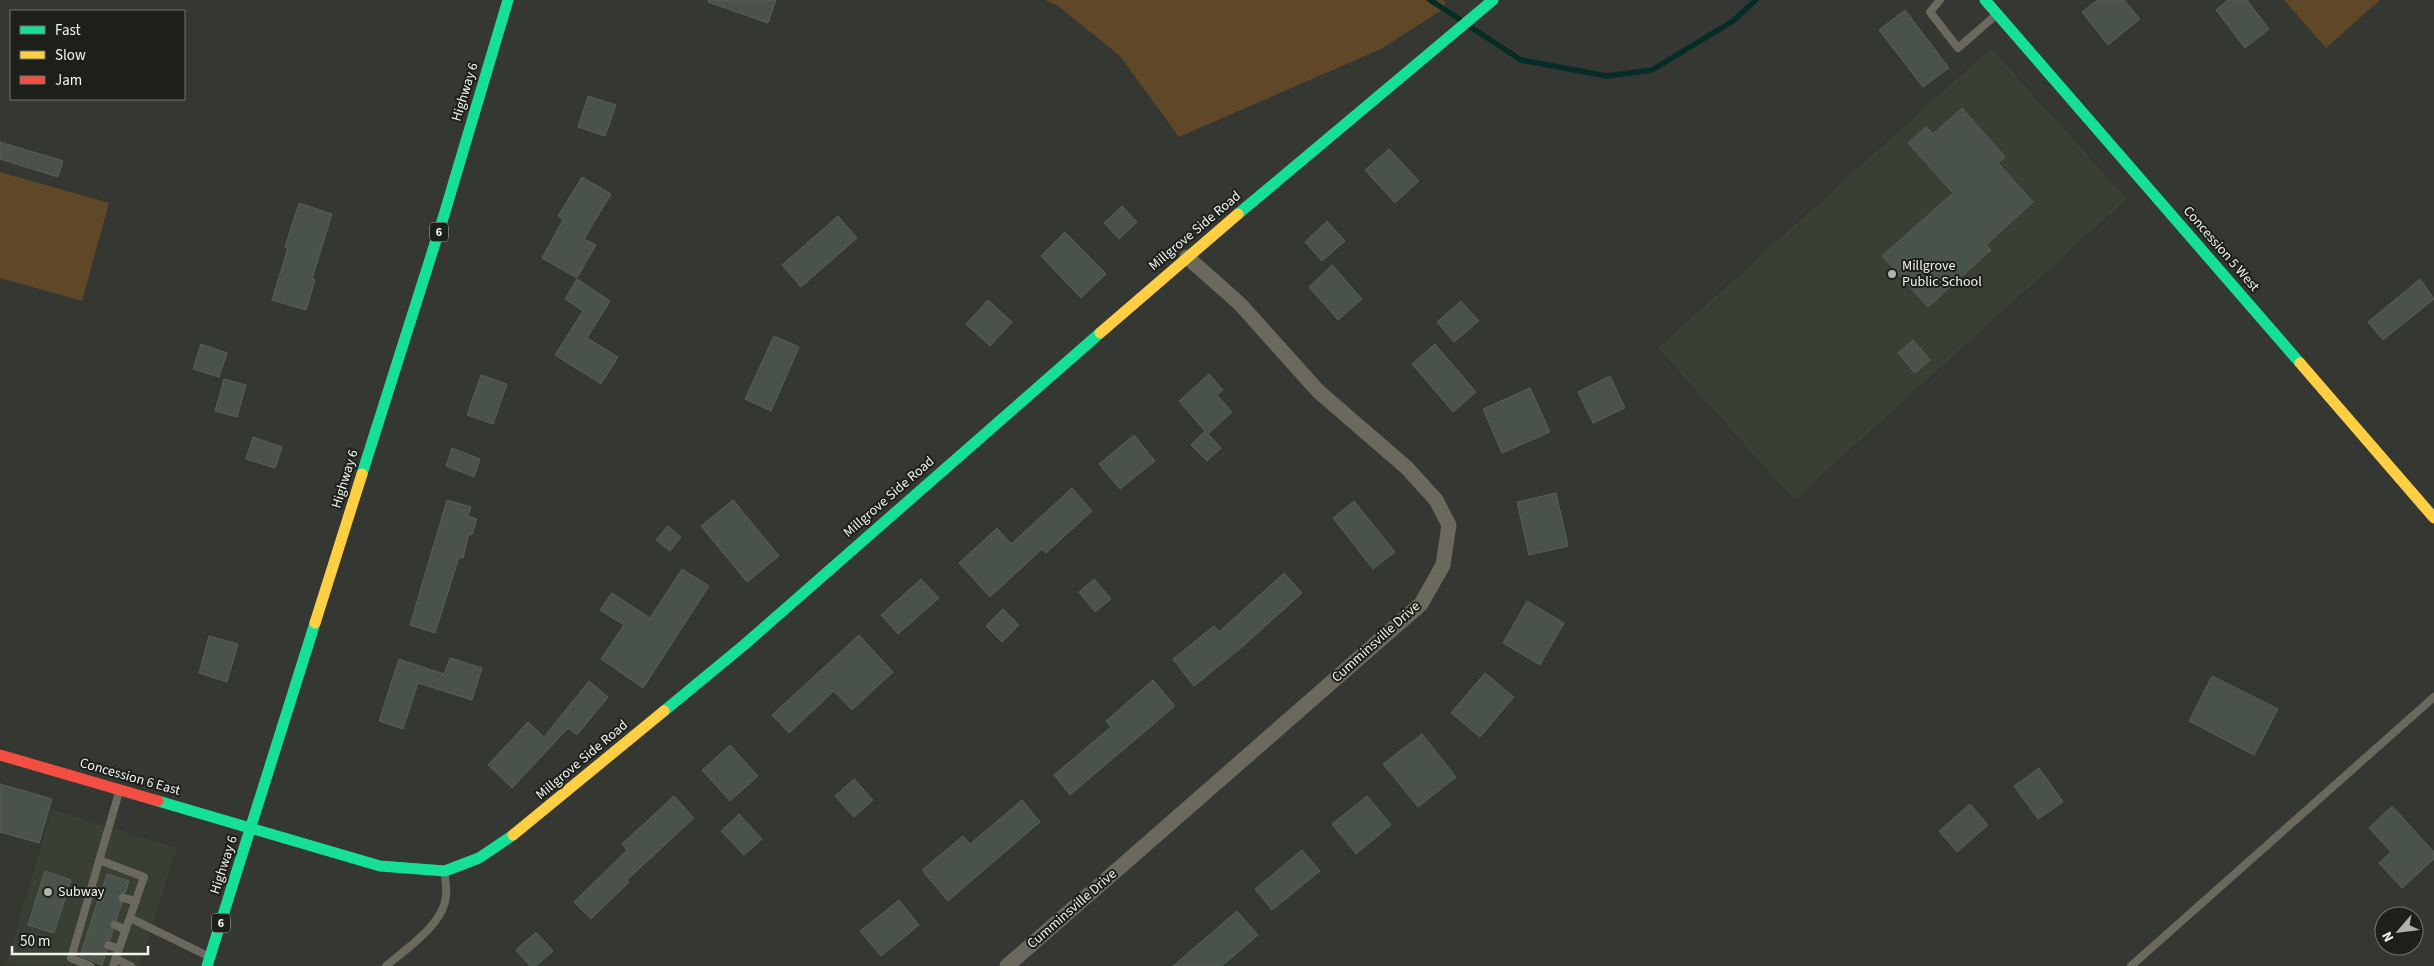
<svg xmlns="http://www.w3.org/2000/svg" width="2434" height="966" font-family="'Source Sans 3',sans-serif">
<rect width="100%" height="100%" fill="#353732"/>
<path fill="#393f33" d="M1991,48L2127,199L1794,500L1658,348Z
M52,809L177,848L139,966L6,965Z"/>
<path fill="#5f4728" d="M1045,0H1444L1445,8L1381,49L1179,137L1120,56L1058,6Z
M2284,0H2380L2326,48Z
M0,172L109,203L82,301L0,278Z"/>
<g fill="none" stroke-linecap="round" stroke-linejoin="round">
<path stroke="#062c27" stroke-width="5.5" d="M1430,0L1461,20
M1469,26L1521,60L1607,76L1652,70L1733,21L1756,0"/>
</g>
<path fill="#49524b" stroke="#5b5e5a" d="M709,0H776L768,23L708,2Z
M2097,0H2124L2140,19L2108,45L2082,12Z
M2228,0H2247L2269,29L2245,48L2216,10Z
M1905,10L1949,68L1923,87L1879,30Z
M588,96L616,105L605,136L578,127Z
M1962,108L2005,157L1998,163L2033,202L1986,245L1991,250L1928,307L1882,256L1953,193L1908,143L1926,127L1933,134Z
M0,142L63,161L58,177L0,159Z
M1389,149L1419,181L1395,203L1365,170Z
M582,177L611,194L584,239L596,245L577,278L542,258L563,220L558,216Z
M299,203L332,214L312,279L315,280L306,310L272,300L288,248L285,247Z
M1122,206L1137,222L1119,239L1104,223Z
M838,216L857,238L801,287L782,265Z
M1327,221L1345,241L1322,261L1305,242Z
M1065,232L1106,274L1081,298L1041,256Z
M1332,265L1362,299L1338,320L1309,287Z
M577,279L610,301L587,338L618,357L601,384L555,355L583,311L565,299Z
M2420,279L2434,299L2383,340L2368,322Z
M988,300L1012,322L990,346L966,324Z
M1461,301L1479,321L1454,342L1437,322Z
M774,336L799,347L771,411L745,399Z
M1913,340L1930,360L1915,373L1898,353Z
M201,344L227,353L219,377L193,369Z
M1435,344L1476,392L1453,412L1412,364Z
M1209,374L1223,390L1217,395L1232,412L1208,434L1221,448L1207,461L1191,445L1205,431L1179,401Z
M481,375L507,384L493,424L467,415Z
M1610,376L1625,408L1593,423L1578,392Z
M224,379L246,385L237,417L215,411Z
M1530,388L1550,432L1502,453L1483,409Z
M1134,435L1155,461L1120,489L1099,464Z
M253,437L282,447L275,468L246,459Z
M452,448L480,459L474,477L446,466Z
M1072,488L1092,511L1046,553L1042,549L990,597L959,563L997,528L1011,544Z
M1556,493L1568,546L1529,555L1517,502Z
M447,500L471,507L468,516L477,519L472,535L469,534L463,558L459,557L435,633L410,625Z
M733,500L779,556L747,582L701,526Z
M1354,501L1395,552L1373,569L1333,518Z
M668,526L681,537L670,551L656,540Z
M682,569L709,586L643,688L601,659L624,625L600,610L612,593L650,618Z
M1284,573L1302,593L1241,648L1194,686L1173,659L1214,626L1219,632Z
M921,579L939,598L898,634L881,615Z
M1094,579L1111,599L1095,612L1079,592Z
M1527,601L1564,623L1540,665L1503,643Z
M1003,609L1019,625L1002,642L986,626Z
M859,635L893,672L852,710L834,691L789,733L772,715Z
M209,636L238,644L227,682L199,673Z
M450,658L482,668L472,700L418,683L403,729L379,721L399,659L444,674Z
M1485,673L1514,697L1480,737L1451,713Z
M2212,676L2278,709L2254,755L2189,721Z
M1153,680L1175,706L1070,795L1054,775L1111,727L1106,721Z
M589,681L608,697L577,735L568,728L512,788L488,765L528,722L544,737Z
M1422,734L1456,777L1418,807L1383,764Z
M730,745L758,776L730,801L702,770Z
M2039,768L2063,802L2038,819L2014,786Z
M854,779L873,800L854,817L835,796Z
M0,784L52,799L39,843L0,832Z
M674,796L694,818L627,880L629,882L591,919L574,902L627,850L622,844Z
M1367,796L1391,825L1356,854L1332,824Z
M1022,800L1040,822L948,901L922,870L963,836L970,844Z
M1970,804L1988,825L1957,852L1939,831Z
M2392,806L2434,852V859L2402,888L2379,863L2391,852L2369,828Z
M739,814L762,839L744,855L721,831Z
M1302,850L1320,871L1272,910L1255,889Z
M45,871L71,880L54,933L28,925Z
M107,874L129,881L125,893L118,896L122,903L116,920L110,923L113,930L110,940H105L103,944L107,950L102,965L80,956L99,897L106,894V890L103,887Z
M899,900L919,925L881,956L860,931Z
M1237,911L1258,935L1222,966H1173Z
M536,932L553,951L536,966H530L516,950Z"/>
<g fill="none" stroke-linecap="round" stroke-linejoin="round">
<path stroke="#6b695d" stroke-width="8" d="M1940,0L1930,12L1958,48L1996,15
M99,860L144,877L113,966
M91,889L101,892
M123,898L136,901
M130,918L206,955
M115,925L126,930
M108,945L119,949
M116,959L131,966
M90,966L71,958L119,792
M386,966C406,949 444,924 446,896C447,888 445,880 445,873
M2131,966L2434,697"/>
<path stroke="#6b695d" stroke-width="15" d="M1007,966L1421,604L1443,565L1449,525L1436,500L1407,468L1318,391L1240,304L1187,257"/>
<path stroke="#16e098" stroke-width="11" d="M1985,0L2300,363
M1238,214L1493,0
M362,474L444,215L508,0
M664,711L744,645L1100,333
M158,801L380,866L445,871L479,858L513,835
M207,966L315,623"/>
<path stroke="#ffcf43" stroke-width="11" d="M1100,333L1238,214
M2300,363L2434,518
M315,623L362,474
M513,835L664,711"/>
<path stroke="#f24e42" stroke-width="11" d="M0,755L158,801"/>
</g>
<g fill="#b0b2ae" stroke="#1d1f1b" stroke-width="2">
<circle cx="1892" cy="274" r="5"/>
<circle cx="48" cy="892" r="5"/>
</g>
<g text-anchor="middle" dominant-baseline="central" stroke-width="4" stroke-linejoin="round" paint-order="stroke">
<g fill="#1d1f1b" stroke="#b2b4b0" stroke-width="1">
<rect x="430" y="222.5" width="18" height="19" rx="4"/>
<rect x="212" y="913.5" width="18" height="19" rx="4"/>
</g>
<g font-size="12" font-weight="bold" fill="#f2f4f0">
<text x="439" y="232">6</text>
<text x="221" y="923">6</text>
</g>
<g font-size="14" fill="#f2f4f0" stroke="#1d1f1b">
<text transform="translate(465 92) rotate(-73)">Highway 6</text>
<text transform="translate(1195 231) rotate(-40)">Millgrove Side Road</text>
<text transform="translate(2221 249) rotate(49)">Concession 5 West</text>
<text transform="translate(345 479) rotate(-73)">Highway 6</text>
<text transform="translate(889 497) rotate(-41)">Millgrove Side Road</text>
<text transform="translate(1376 642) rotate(-42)">Cumminsville Drive</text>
<text transform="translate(582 760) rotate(-40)">Millgrove Side Road</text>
<text transform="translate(130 777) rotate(16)">Concession 6 East</text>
<text transform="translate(224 865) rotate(-72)">Highway 6</text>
<text transform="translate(1072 909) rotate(-41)">Cumminsville Drive</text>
</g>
<g font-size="14" fill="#f2f4f0" stroke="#1d1f1b" text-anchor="start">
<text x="1902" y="266">Millgrove<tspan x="1902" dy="16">Public School</tspan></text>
<text x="58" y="892">Subway</text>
</g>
</g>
<rect x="10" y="10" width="175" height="90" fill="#1d1f1b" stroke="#727470"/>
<rect x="20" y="26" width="25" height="8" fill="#16e098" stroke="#727470"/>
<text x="55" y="35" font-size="15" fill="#f2f4f0">Fast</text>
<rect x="20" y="51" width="25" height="8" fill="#ffcf43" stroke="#727470"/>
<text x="55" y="60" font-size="15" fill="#f2f4f0">Slow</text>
<rect x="20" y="76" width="25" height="8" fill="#f24e42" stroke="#727470"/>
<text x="55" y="85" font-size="15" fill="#f2f4f0">Jam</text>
<g transform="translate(2399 931) rotate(242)"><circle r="24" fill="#1d1f1b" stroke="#727470"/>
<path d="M0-4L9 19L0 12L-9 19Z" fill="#b0b2ae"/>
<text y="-8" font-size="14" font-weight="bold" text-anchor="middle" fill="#f2f4f0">N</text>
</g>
<path d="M12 946v8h136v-8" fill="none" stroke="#f2f4f0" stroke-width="2.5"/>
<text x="20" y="946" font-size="15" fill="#f2f4f0" stroke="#1d1f1b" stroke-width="4" paint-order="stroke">50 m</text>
</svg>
